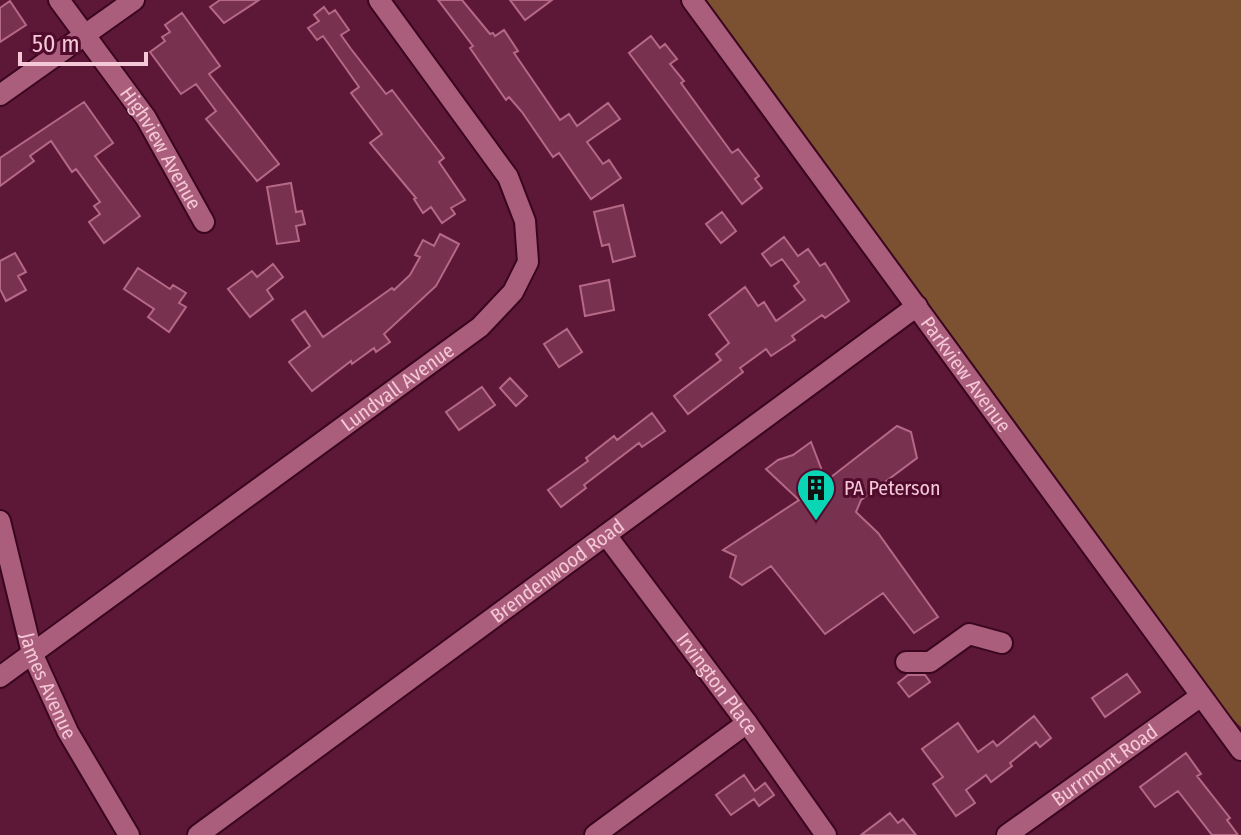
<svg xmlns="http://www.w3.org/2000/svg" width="1241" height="835" font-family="'Fira Sans Condensed',sans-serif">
<rect width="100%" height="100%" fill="#5d1837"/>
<path fill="#7b5132" d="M698,0H1241V727L1205,692L949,332Z"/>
<path fill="#78314e" stroke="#b66986" stroke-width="2" d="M220,0H259L224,23L210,7Z
M438,0H462L490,34L493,33L495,36L504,30L518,51L514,53L560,120L569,114L577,126L608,103L620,119L587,142L603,164L609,160L621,178L591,199L559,153L553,157L522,112L509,97L506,100L470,48L473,46Z
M510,0H552L525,20Z
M10,1L26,25L0,42V8Z
M324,7L329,14L335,10L349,30L341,35L351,49L386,94L392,90L444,158L439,162L465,200L451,208L455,214L442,223L431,207L423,213L414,199L416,198L370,143L382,134L351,93L359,87L323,36L317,40L308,28L319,21L314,15Z
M182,13L220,66L209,74L279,164L257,181L206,119L216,111L196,84L181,94L150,52L165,41L162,37L170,32L165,25Z
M651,36L660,48L665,44L677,59L670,64L684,81L681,83L732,153L738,149L759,176L755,179L762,188L742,204L629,53Z
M84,102L113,143L95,156L140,216L104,243L89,222L100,214L94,206L100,202L76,169L72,172L51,141L30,156L34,161L0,186V158Z
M291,183L296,212L302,211L305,224L296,226L299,241L277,244L267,187Z
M623,205L635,256L613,262L609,244L602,246L594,212Z
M722,212L736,231L721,243L706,224Z
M440,234L459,244L436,286L384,334L390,342L376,352L374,348L352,364L351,361L312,391L289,362L310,346L292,320L305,311L323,337L392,288L394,290L410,275L420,257L415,255L423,240L434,246Z
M784,237L798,256L808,249L820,266L825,263L849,301L825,318L822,315L792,336L795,340L771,356L766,349L740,368L743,372L688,414L674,396L721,360L716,354L729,343L709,315L745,287L758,306L764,302L776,321L805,300L794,286L799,282L782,259L771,266L762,254Z
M15,253L26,272L18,276L26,290L6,301L0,289V261Z
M273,264L283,277L267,290L273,299L250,317L228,289L252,271L257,277Z
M138,268L170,289L173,285L186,293L179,303L186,307L169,332L148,317L154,309L124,289Z
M609,280L614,310L585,316L580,286Z
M567,329L582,352L559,367L544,344Z
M510,378L527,396L516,406L500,388Z
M482,387L495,405L459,430L446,412Z
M652,413L665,431L642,447L639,443L584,485L586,488L561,507L548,490L588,461L586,458L614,436L617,440Z
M897,426L911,432L917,458L861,500L856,512L878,533L938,617L914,633L883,593L825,634L771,566L742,585L730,577L736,556L723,550L799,500L766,469L778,460L793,455L811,442L826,481Z
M1127,674L1140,692L1105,717L1092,698Z
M908,675H925L930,682L909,697L898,683Z
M1034,716L1051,738L1040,747L1036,742L1010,763L1012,766L991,782L986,775L966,790L975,803L956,816L933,784L943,777L922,749L958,723L978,752L993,741L997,746Z
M1186,753L1201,774L1197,776L1230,818L1227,820L1238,835H1212L1178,791L1155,807L1140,787Z
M744,775L755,791L765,783L774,795L759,806L754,799L731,815L716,795Z
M890,813L898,823L903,819L916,835H861Z"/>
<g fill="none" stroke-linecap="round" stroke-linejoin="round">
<g stroke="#3a061f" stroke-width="24">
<g id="minor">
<path id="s1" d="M59,0L146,118L204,222"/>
<path id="s2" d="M692,0L1241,750"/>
<path d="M0,95L134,0"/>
<path id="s3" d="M0,521L32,653L68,732L129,835"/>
<path id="s4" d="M606,535L747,723L826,835"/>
<path d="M906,662H930L969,634L1002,643"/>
<path id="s5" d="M0,677L480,327L513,292L528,262L525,221L508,177L379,0"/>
<path id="s6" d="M198,835L917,306"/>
<path d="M595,835L747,723"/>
<path id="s7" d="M1007,835L1201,696"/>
</g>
</g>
<use href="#minor" stroke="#aa5e7b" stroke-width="20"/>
</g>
<defs>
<g id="building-pin" transform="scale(2)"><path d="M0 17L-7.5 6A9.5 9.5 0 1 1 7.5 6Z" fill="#0ad5b5" stroke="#510c2d"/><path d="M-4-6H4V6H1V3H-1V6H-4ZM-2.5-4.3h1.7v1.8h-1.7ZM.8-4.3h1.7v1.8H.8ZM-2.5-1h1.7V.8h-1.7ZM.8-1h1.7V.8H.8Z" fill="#111"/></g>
</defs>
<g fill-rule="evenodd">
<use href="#building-pin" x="816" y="488"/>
</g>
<g text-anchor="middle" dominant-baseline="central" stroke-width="6" stroke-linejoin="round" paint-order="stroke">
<g font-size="20" fill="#f4c8d6" stroke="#510c2d">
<text stroke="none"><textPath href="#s1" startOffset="180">Highview Avenue</textPath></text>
<text stroke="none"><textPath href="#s2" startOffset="464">Parkview Avenue</textPath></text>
<text stroke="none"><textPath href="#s5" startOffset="492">Lundvall Avenue</textPath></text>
<text stroke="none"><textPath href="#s6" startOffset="446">Brendenwood Road</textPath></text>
<text stroke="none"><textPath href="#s3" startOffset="172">James Avenue</textPath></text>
<text stroke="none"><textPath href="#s4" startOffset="186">Irvington Place</textPath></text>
<text stroke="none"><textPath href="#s7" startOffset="120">Burrmont Road</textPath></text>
</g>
<g font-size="20" fill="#f4c8d6" stroke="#510c2d" text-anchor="start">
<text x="844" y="488">PA Peterson</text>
</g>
</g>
<path d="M20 52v12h126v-12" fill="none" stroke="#f4c8d6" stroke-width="4"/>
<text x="32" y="52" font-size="24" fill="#f4c8d6" stroke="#510c2d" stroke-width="6" paint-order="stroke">50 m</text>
</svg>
